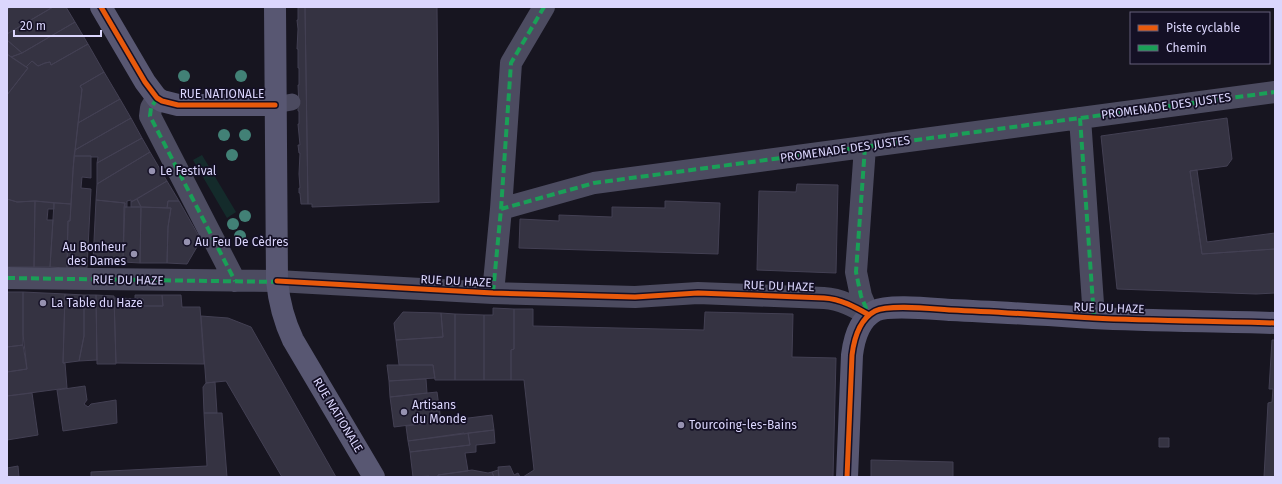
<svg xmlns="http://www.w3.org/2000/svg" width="1282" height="484" font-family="'Fira Sans',sans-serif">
<rect width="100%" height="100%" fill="#171520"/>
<path fill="#142b2b" d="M202,155L236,212L227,218L193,160Z"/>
<path fill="#353342" stroke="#434053" d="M10,7H53L7,34V10Z
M53,7H66L75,22L22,53L7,40V34Z
M297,7H305L308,204H301L300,193H299V188H300L299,174L300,153H299L298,145H300L298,124H299V111H298V106H299L298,85H299V68H298V49H297L298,29L297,20H298V8Z
M305,7H437L439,202L312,207V204H308Z
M75,22L88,44L51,65L50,62L45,63L38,66L32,61L26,67L11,57L22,53Z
M7,40L22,53L11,57L7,54Z
M88,44L104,72L80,86L82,89L73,169L71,204L35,201L17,202L7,199V95L28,68L26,67L32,61L38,66L45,63L50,62L51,65Z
M7,54L28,68L7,95Z
M104,72L120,99L78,123L82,89L80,86Z
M120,99L131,118L75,150L78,123Z
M131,118L142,138L97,163L98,157H91V156H74L75,150Z
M1227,118L1232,159L1227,166L1190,171L1202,254L1275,249V293L1256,294L1117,289L1101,136Z
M142,138L150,152L97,184V163Z
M150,152L167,181L131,202V200L127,201V207H124L125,203L96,200L97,184Z
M74,156H91V178L82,177L81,188L91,189L87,268H67L68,221H70Z
M1197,170L1207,242L1275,233V249L1202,254L1190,171Z
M167,181L179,201H168L167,208L141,207L137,199Z
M797,184L838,185L836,273L757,270L759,191L796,192Z
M7,199L17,202L35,201L34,267H7Z
M137,199L141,207H131V202Z
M96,200L125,203L123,262L93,261Z
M35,201L54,203V209H48L47,220H53L50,267H34Z
M168,201H179L201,240L187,264L167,263L168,227L171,208H167Z
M665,201L720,203L718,254L519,248L520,219L559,221V215L612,217V207L665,208Z
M54,203L71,204L70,221H68L67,268L50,267Z
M124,207H141L140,263L123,262Z
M141,207L171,208L168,227L167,263H140Z
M7,292H23V345L7,347Z
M23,292L65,294L63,363H65L67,388L7,396V372L27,369L23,334Z
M65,294L84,295V336L79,361L63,363Z
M84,295H96L97,360L79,361L84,336Z
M96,295L114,296L116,364H97Z
M135,295H162L163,306H143V299H135Z
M162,295H181L182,307H200L204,364L116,363L114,298L143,299V306H163Z
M493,308L514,309V349L511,350V380H484V315H493Z
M514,309H533V326L704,330L705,312L793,314L792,357L836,358L833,477H523L534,470L524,380H511V350L514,349Z
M403,312L441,313L443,337L396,340L394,323Z
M441,313L455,314V380H435L433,365H399L396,340L443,337Z
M455,314L484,315V380H455Z
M201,316L228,318L251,327L336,477H282L226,381L206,383Z
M1272,340H1275V477H1264L1268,403L1272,402L1273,389H1269Z
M23,345L27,369L7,372V347Z
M387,365H433L435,378L389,381Z
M426,379L427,393L390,397L389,381Z
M215,382L217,413H204L203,387L206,383Z
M85,386L87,400L84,404L88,407L91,404L116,400L117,423L63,431L57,390Z
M437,392L441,421L394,427L390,397Z
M32,393L38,435L7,440V396Z
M204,413H222L227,477H91V472L207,466Z
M492,415L494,430L408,441L406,426Z
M494,430L495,443L476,445V452L465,453L468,471L438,475V477H429V476L413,477L410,452L470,445L468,433Z
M464,433V434L468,433L470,445L410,452L408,441Z
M1159,438H1169V447H1159Z
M871,460L953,462V477H871Z
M18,466L19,477H7V468Z
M510,466L514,475L518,473L520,477H499L498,467Z
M472,470L488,473L492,472L494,477H438V475Z
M498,470L499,477H494L492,472Z"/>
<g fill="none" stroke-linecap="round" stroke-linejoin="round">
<path stroke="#4c4b60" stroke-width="17" d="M275,105L292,102"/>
<path stroke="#4c4b60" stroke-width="22" d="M157,98L151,108L150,116L235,281
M1080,118L1094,318
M865,147L856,272L861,296L869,315
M501,209L511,63L544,7
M7,278L277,281L493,293L635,297L698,293L824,298C841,299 855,307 869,315
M493,293L501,209L594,183L1275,92"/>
<path stroke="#585772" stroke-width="22" d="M101,7L145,82L157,98L162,101L178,105H275
M275,7L277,281C279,302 284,321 293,340L374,477
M847,477L852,355C854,339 860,319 875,311C889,304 934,309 951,310C998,312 1045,315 1093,318C1154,321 1214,321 1275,323"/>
<path stroke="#1a9f57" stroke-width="4" stroke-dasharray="8 4" stroke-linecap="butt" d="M157,98L151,108L150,116L235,281
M1080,118L1094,318
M865,147L856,272L861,296L869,315
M501,209L511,63L544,7
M7,278L281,282
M493,293L501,209L594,183L1275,92"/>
<g stroke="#141025" stroke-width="8">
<path id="cycleway" d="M101,7L145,82L157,98L162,101L178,105H275
M277,281L493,293L635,297L698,293L824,298C841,299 855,307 869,315
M847,477L852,355C854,339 860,319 875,311C889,304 934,309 951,310C998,312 1045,315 1093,318C1154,321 1214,321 1275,323"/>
</g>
<use href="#cycleway" stroke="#e8590c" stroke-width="5"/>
</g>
<g fill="#428176">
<circle cx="184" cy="76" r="6"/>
<circle cx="241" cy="76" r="6"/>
<circle cx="224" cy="135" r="6"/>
<circle cx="245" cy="135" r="6"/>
<circle cx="232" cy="155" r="6"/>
<circle cx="245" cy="216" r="6"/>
<circle cx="233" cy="224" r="6"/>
<circle cx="240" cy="236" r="6"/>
</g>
<g fill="#9692b0" stroke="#141025" stroke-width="1.5">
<circle cx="152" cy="171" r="4"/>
<circle cx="187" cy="242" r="4"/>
<circle cx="134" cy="254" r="4"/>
<circle cx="43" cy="303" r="4"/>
<circle cx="404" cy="412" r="4"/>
<circle cx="681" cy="425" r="4"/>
</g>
<g text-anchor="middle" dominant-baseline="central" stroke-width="3.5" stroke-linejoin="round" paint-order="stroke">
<g font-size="12" fill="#dbd6fd" stroke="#141025">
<text x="222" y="94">RUE NATIONALE</text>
<text transform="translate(1166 106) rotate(-8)">PROMENADE DES JUSTES</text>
<text transform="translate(845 149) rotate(-8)">PROMENADE DES JUSTES</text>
<text transform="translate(128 280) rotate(1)">RUE DU HAZE</text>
<text transform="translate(456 281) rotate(3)">RUE DU HAZE</text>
<text transform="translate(779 286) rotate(2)">RUE DU HAZE</text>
<text transform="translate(1109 308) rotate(2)">RUE DU HAZE</text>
<text transform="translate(338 415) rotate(59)">RUE NATIONALE</text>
</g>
<g font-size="12" fill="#dbd6fd" stroke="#141025" text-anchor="start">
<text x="160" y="171">Le Festival</text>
<text x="195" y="242">Au Feu De Cèdres</text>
<text x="126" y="247" text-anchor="end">Au Bonheur<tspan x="126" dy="14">des Dames</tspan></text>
<text x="51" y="303">La Table du Haze</text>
<text x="412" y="405">Artisans<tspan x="412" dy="14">du Monde</tspan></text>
<text x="689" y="425">Tourcoing-les-Bains</text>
</g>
</g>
<rect width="1282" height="484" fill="none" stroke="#dbd6fd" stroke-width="16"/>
<rect x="1130" y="12" width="140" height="52" fill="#141025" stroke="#645f7b"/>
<rect x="1138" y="25" width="20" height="6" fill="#e8590c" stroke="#645f7b"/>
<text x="1166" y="32" font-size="12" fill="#dbd6fd">Piste cyclable</text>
<rect x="1138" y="45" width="20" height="6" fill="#1a9f57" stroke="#645f7b"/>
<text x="1166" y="52" font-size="12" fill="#dbd6fd">Chemin</text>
<path d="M14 30v6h87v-6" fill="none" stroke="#dbd6fd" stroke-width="2"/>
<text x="20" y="30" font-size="12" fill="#dbd6fd" stroke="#141025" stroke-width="3" paint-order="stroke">20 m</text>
</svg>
